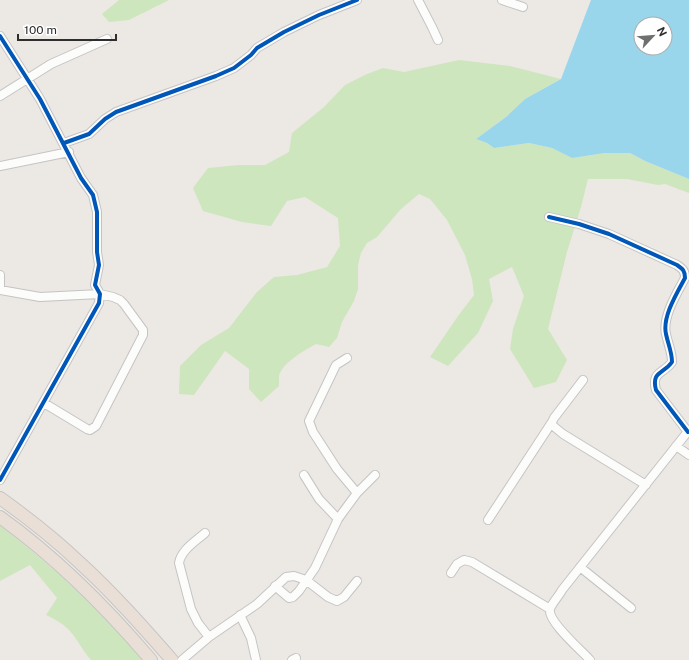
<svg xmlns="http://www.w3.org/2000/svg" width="689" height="660" font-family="'Public Sans',sans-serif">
<rect width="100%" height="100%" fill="#ece8e4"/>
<path fill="#cee6be" d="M119,0H169L129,20L109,22L102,14Z
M459,60L510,66L561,79L525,99L506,117L476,139L487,143L494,148L529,143L552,148L572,158L605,153H630L645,161L689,179V193L665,184L658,185L627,179H588L581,207L567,252L548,329L567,360L556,382L534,388L510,349L513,329L524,296L512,267L489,279L493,301L478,333L448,366L430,357L458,316L474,295L472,279L465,255L447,220L430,199L419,194L401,209L377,237L367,243L361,253L358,265V289L354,301L342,322L337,338L329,347L316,344C305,350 282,363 279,376C279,379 279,383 279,386L261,402L249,389V369L225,351L194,395L179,394L180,366L201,345L229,328L257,292L274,277L297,275L327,267L340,246L338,218L305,197L287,201L271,226L242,222L203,211L193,188L208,168L239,165H265L289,152L292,133L324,107L345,85L367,74L383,68L404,72Z
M0,525C51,565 101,610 143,660H91C82,650 77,638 68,629C62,623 54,619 46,615L57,598L30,565L0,581Z"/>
<path fill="#99d6ec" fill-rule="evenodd" d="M591,0H689V179L645,161L630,153H605L572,158L552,148L529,143L494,148L487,143L476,139L506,117L525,99L561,79ZM641,24H665V48H641Z"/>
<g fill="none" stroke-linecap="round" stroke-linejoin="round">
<g stroke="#c5c4c5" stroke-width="10">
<path id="minor" d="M418,0L432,27L438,40
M502,0L523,7
M0,36L40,99L81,178L93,195L97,212V252L99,265L95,285L100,294L99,303L0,480
M0,96L51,64L107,39
M64,143L89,134L105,119L116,112L216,76L234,68L251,55L257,48L284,32L319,15L357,0
M0,166L69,152
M549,217L579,224L609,234L677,265C683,269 685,271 685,278C677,293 662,317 666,334C668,344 672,352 672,362C664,374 651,371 656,390L688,432
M0,275V290
M0,290L40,297L100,294L113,297L120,300L124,304L143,330V335L96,426L90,430L87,429L44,403
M347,358L336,365L309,421L313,432L337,469L357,493
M583,380L554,418L552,422V425L563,434L646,485
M676,446L689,455
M304,475L319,499L338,519
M488,520L552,422
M205,533C196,541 181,550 179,563L191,609L198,623L209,637
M580,567L631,608
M451,573L457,564L464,560L472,562L550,609
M275,586L289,598L293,597L299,591L315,568L338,519L343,512L357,493L375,475
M240,615L251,638L256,660
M182,660L209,637L257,604L286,577L294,576L306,580L328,597L337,601L344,597L357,581
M292,660L296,658
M590,660C582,651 547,621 550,609C552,603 559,596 562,590L689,430"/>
</g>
<g stroke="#c6c5c4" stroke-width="14">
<path id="highway" d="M0,498C28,518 55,539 80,563C113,593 143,627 172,660
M0,517C57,558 106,607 151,660"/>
</g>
<use href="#minor" stroke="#fcfcfb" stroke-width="8"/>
<use href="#highway" stroke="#eadfd6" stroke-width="12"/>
<g stroke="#fff" stroke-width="6">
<path id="cycleway" d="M0,36L40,99L81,178L93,195L97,212V252L99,265L95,285L100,294L99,303L0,480
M64,143L89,134L105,119L116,112L216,76L234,68L251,55L257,48L284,32L319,15L357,0
M549,217L579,224L609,234L677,265C683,269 685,271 685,278C677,293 662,317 666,334C668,344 672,352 672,362C664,374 651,371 656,390L688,432"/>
</g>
<use href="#cycleway" stroke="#0057b8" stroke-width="4"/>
</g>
<g transform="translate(653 36) rotate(64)"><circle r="19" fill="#ffffff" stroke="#ababab"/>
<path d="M0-3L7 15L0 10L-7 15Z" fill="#706f6e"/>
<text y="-6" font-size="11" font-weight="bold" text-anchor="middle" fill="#2e2e2e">N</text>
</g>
<path d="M18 34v6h98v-6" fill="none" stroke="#2e2e2e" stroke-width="2"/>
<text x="24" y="34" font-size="12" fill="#2e2e2e" stroke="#ffffff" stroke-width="3" paint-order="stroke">100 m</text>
</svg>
